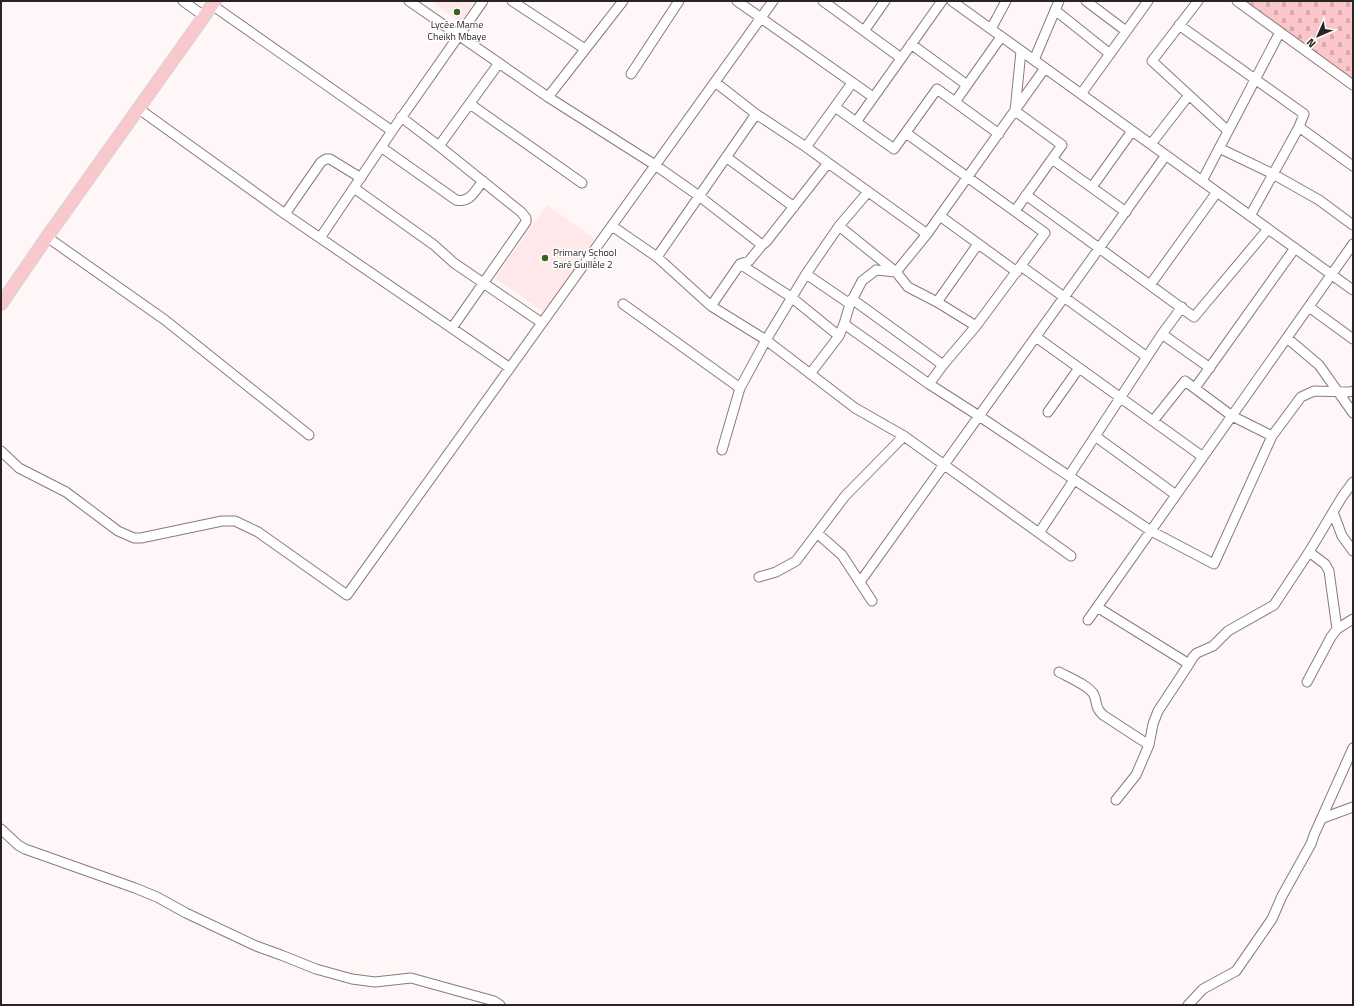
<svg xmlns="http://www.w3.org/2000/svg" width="1354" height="1006" font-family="'Titillium Web',sans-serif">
<defs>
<pattern id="cemetery-stones" width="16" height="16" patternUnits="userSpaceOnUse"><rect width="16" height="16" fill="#fac6ca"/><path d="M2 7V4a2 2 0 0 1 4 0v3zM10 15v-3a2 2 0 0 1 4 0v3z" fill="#d6aaad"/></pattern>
</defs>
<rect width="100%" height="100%" fill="#fff7f7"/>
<path fill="#ffe8e9" d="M431,1H476L461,23Z
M547,205L595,239L544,312L495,278Z"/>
<path fill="url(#cemetery-stones)" d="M1237,1H1353V85Z"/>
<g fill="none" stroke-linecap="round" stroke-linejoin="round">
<g stroke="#8b7a7b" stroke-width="11">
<path id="minor" d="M183,1L204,16
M409,1L548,97L655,165L699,196L762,245L766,242L828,163
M512,1L585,49
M737,1L873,97
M823,1L901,58
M952,1L1353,290
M1086,1L1126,31
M1198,1L1152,61L1228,131
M1237,1L1353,85
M212,5L392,131
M1055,10L1110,54
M1179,25L1304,114L1299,127L1250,216
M991,29L1006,1
M864,31L885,1
M911,44L967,85
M1034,60L1059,1
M631,74L679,1
M715,82L756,114L806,147L927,234
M1081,94L1148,1
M548,97L623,1
M955,102L1001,37
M470,104L582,183
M835,107L894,149L937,89L999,134
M139,109L285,214L510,368
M401,117L439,146L521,212L526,218V222L452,328
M856,122L942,1
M1299,127L1353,166
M906,133L1045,233L976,326L943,365L929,384
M1151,144L1189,95
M439,146L499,63
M381,147L456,200C470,203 474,192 483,181
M806,147L852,83
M1219,148L1273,174L1319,200L1353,225
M726,157L794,207
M1052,159L1126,212
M1202,181L1280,32
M1092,187L1132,131
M354,188L434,245L454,263L542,323
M1026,195L1194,317L1268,229
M1015,211L1062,145L1015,111L1021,51
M285,214L321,162L326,159H330L361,178
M940,216L1017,272
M612,226L657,257L711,306L766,340L855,408L904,436L1071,556
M839,226L896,272L908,287L937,302L976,326
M47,237L165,320L309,435
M320,238L392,131L483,1
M657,257L756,114
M740,264L791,297L839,336
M1021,266L1147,357
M806,274L850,304
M1150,285L1217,192
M852,299L943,365
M937,302L978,244
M623,304L740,388
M711,306L740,264L749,261L762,245
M1309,307L1353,339
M844,324L929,384L979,416L1151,531L1214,564L1272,436L1301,397L1314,391L1349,392L1353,391
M1162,334L1210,368
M1036,337L1203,457
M1287,338L1319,365L1353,413
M810,374L839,336L844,324L850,304L862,281L876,270L896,272L927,234L1045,68
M1195,388L1295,248
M1048,412L1079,368
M1153,421L1185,381L1232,416L1272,436
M1095,436L1176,495
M722,450L740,388L766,340L806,274L839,226L868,192
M1,451L19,468L66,492L118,531L134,538H141L222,521H235L258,532L347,595L773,1
M1069,476L1162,334L1182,307
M1333,512L1342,536L1353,551
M817,533L842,555L872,601
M1039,533L1074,480
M1309,552L1325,564L1329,571L1337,629
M759,577L776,572L796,561L845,496L904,436
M860,582L1166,155
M1097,607L1189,664L1158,711L1153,724L1149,745L1136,775L1116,800
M1088,620L1353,244
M1189,664L1193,657L1197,653L1213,646L1228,631L1274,605L1309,552L1342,497L1353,482
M1059,672C1068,677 1090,686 1094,695C1098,704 1094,706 1103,715L1149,745
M1307,682L1331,637L1337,629L1353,619
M1323,818L1353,807
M1,829L18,845L25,849L135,888L157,897L186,913L256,946L281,955L316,969L352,979L375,982L411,978L494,1001L500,1005
M1188,1005L1203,989L1236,971L1272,919L1282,896L1311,844L1314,835L1353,748"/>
</g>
<g stroke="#d4d3d3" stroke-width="14">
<path id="major" d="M1,304L47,237L215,1"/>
</g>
<use href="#minor" stroke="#fff" stroke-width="9"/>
<use href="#major" stroke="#f9c8cc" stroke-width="12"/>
</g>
<g fill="#3c631d" stroke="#fff" stroke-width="1.5">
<circle cx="457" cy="12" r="4"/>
<circle cx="545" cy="258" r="4"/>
</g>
<g text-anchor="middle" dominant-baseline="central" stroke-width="3" stroke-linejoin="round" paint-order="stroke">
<g font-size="10" fill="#2a2324" stroke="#fff">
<text x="457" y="24">Lycée Mame<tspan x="457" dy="12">Cheikh Mbaye</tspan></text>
<text x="553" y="252" text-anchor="start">Primary School<tspan x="553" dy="12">Saré Guillèle 2</tspan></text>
</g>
</g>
<rect width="1354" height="1006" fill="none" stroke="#2a2324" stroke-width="4"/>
<g transform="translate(1318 36) rotate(225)" stroke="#ffffff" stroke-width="3" paint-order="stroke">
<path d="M0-3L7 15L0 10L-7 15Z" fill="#2a2324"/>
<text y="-6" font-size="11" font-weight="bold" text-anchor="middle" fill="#2a2324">N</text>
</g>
</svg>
